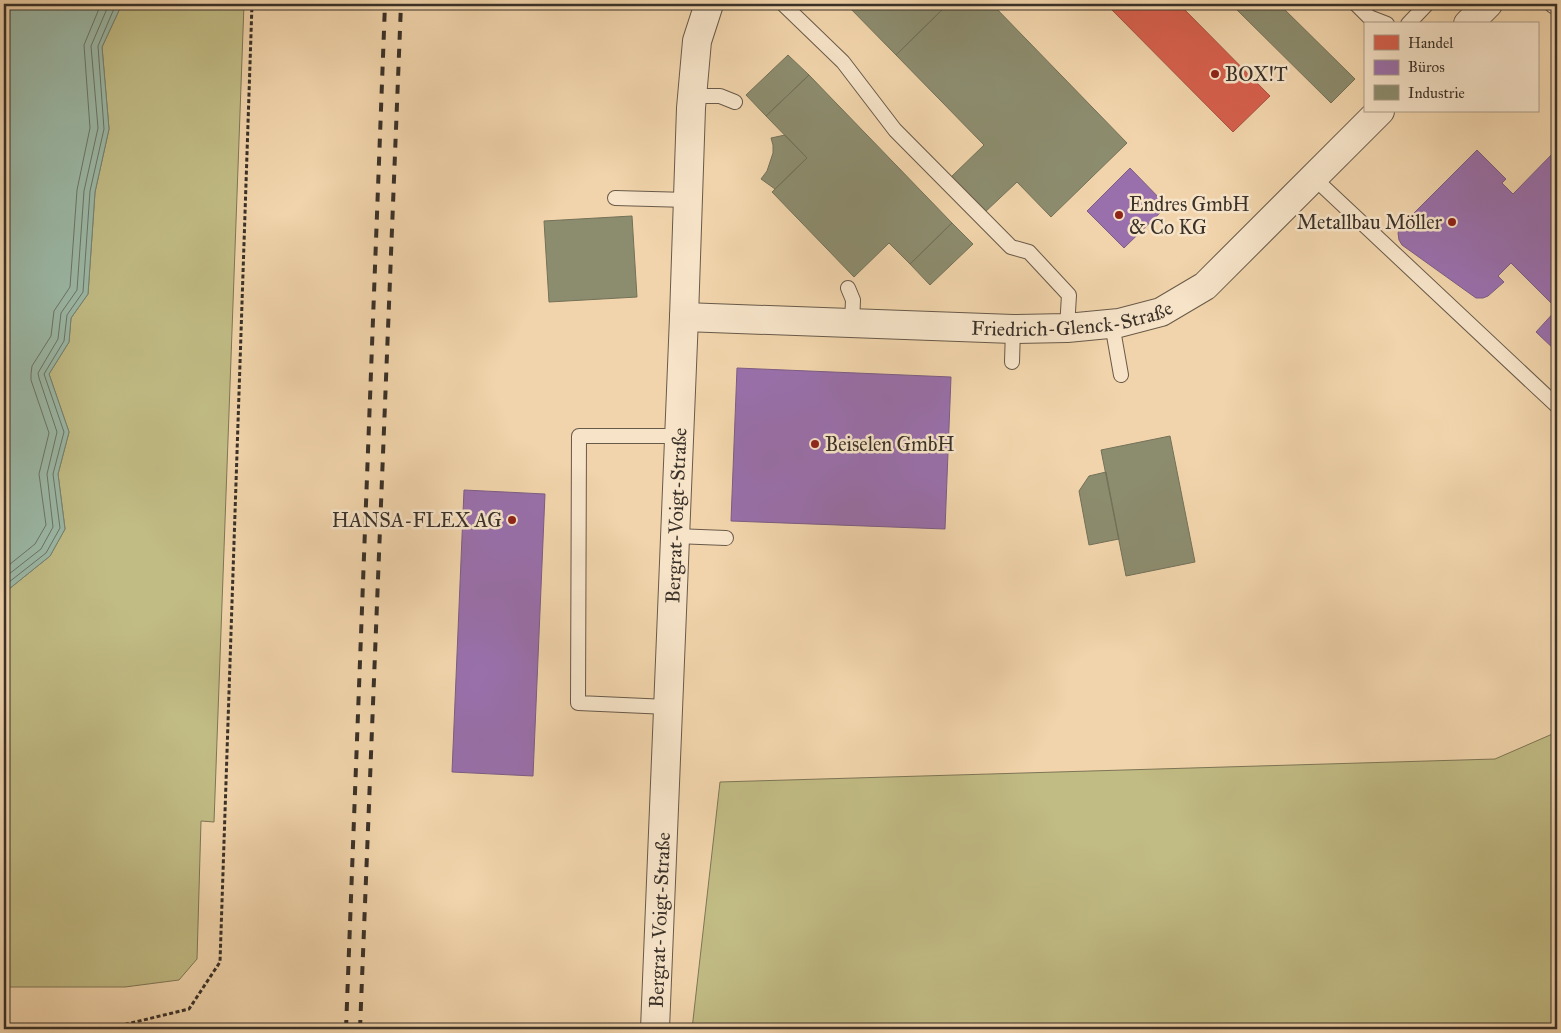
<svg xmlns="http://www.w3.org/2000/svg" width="1561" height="1033" font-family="'IM FELL Great Primer',serif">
<rect width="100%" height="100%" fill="#f1d4ab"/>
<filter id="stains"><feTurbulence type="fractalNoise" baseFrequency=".004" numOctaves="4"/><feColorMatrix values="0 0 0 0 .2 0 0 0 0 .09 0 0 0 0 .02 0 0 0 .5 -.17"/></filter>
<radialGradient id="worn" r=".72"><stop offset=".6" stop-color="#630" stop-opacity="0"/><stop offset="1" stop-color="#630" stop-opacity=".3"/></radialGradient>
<path fill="#c1bb84" stroke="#7e7656" d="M122,4H244L214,822L201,821L197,959L179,980L125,987H4V593L50,556L65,529L58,474L69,432L49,374L69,342L71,318L88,294L95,192L109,129L102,47Z
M1557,732V1029H692L720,782L1495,759Z"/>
<path fill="#9bb8a6" stroke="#748274" d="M4,4H122L102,47L109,129L95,192L88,294L71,318L69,342L49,374L69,432L58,474L65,529L50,556L4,593Z"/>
<path fill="#d6604d" stroke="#a75242" d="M1115,4H1179L1270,96L1233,132L1110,8Z"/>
<path fill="#9970ab" stroke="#7c5d84" d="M1557,149V352L1536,332L1557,309L1511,263L1498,276L1504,282L1488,296L1483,298H1476L1402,245L1399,240L1398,233L1401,226L1477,150L1506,179L1502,183L1513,194Z
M1130,168L1167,206L1124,248L1087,211Z
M737,368L951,377L945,529L731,521Z
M464,490L545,494L533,776L452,772Z"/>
<path fill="#8c8c6e" stroke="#737159" d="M846,4H948L896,55Z
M948,4H992L1127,143L1051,217L1017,182L984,213L950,178L984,145L896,55Z
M1231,4H1279L1355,79L1331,103Z
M788,55L809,75L766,116L746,95Z
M809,75L952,223L910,264L889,243L854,277L772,192L807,158L766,116Z
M785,135L807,158L775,189L761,179L767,171L773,153V145L771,138Z
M632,216L637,297L549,302L544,221Z
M952,223L973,244L930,285L910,264Z
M1170,436L1195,562L1126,576L1101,450Z
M1106,472L1119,539L1089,545L1079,491L1089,476Z"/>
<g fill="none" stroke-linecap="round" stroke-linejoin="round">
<path stroke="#6a7467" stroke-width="1" d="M4,569L35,544L46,525L39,474L49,433L31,380V374L32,366L51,336L54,311L70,287L77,190L90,128L84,45L101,4
M4,578L41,549L53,527L47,474L57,432L39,378L38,373L58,339L61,313L77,290L84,191L98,128L91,46L109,4
M4,586L46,553L60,528L53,474L64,432L44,374L64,341L67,315L83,292L90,191L104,129L98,46L116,4"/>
<g stroke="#685a49" stroke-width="16">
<path id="service" d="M783,4L843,62L895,130L1011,247L1029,252L1069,295L1067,328
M1356,4L1369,17L1387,24
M1551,4L1553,6
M1408,24L1427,4
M692,96H720L735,102
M1313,177L1557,406
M615,198L688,200
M848,288L853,300L852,323
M1112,324L1121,375
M1012,362L1013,329
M675,536L726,538
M668,707L578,703L579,436H679"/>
</g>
<g stroke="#685a49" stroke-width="30">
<g id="minor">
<path d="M1468,24L1488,4"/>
<path id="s1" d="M684,317L1013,329L1067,328L1119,323L1161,312L1205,286L1380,111"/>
<path id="s2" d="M655,1029L684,317L691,108L697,41L709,4"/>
</g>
</g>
<path stroke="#3a3128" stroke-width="3" stroke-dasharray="4 2.5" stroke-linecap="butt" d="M106,1029L189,1009L220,962L252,4"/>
<use href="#service" stroke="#f6e3c8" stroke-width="14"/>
<use href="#minor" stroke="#f6e3c8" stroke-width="28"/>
<path stroke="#3a3128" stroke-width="4" stroke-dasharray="9 9" stroke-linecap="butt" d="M346,1029L385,4
M360,1029L401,4"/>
</g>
<g fill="#8f2418" stroke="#f6e3c8" stroke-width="2">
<circle cx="1215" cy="74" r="5"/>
<circle cx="1119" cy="215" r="5"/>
<circle cx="1452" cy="222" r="5"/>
<circle cx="815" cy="444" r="5"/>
<circle cx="512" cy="520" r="5"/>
</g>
<g text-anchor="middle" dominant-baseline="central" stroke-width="5" stroke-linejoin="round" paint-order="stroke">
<g font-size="20" fill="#3a3128" stroke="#f6e3c8" text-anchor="start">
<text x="1225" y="74">BOX!T</text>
<text x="1129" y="204">Endres GmbH<tspan x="1129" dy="23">&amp; Co KG</tspan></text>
<text x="1442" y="222" text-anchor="end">Metallbau Möller</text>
<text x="825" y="444">Beiselen GmbH</text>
<text x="502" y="520" text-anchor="end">HANSA-FLEX AG</text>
</g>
<g font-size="20" fill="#3a3128" stroke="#f6e3c8">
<text stroke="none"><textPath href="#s1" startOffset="389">Friedrich-Glenck-Straße</textPath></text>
<text stroke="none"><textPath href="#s2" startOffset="514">Bergrat-Voigt-Straße</textPath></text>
<text stroke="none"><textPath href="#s2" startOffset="109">Bergrat-Voigt-Straße</textPath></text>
</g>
</g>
<rect width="1561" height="1033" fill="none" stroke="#f1d4ab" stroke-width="20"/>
<rect x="5" y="5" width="1551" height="1023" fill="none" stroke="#3a3128" stroke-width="2.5"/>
<rect x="10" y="10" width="1541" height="1013" fill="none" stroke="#3a3128"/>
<rect x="1364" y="22" width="175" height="90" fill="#f6e3c8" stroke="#ab9c88"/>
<rect x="1374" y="35" width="25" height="15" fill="#d6604d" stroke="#ab9c88"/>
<text x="1408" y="48" font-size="15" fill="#3a3128">Handel</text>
<rect x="1374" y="60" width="25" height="15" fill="#9970ab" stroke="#ab9c88"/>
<text x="1408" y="72" font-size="15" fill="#3a3128">Büros</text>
<rect x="1374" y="85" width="25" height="15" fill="#8c8c6e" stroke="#ab9c88"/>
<text x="1408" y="98" font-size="15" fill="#3a3128">Industrie</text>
<rect width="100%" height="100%" filter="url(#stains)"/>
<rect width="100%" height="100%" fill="url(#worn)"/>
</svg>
